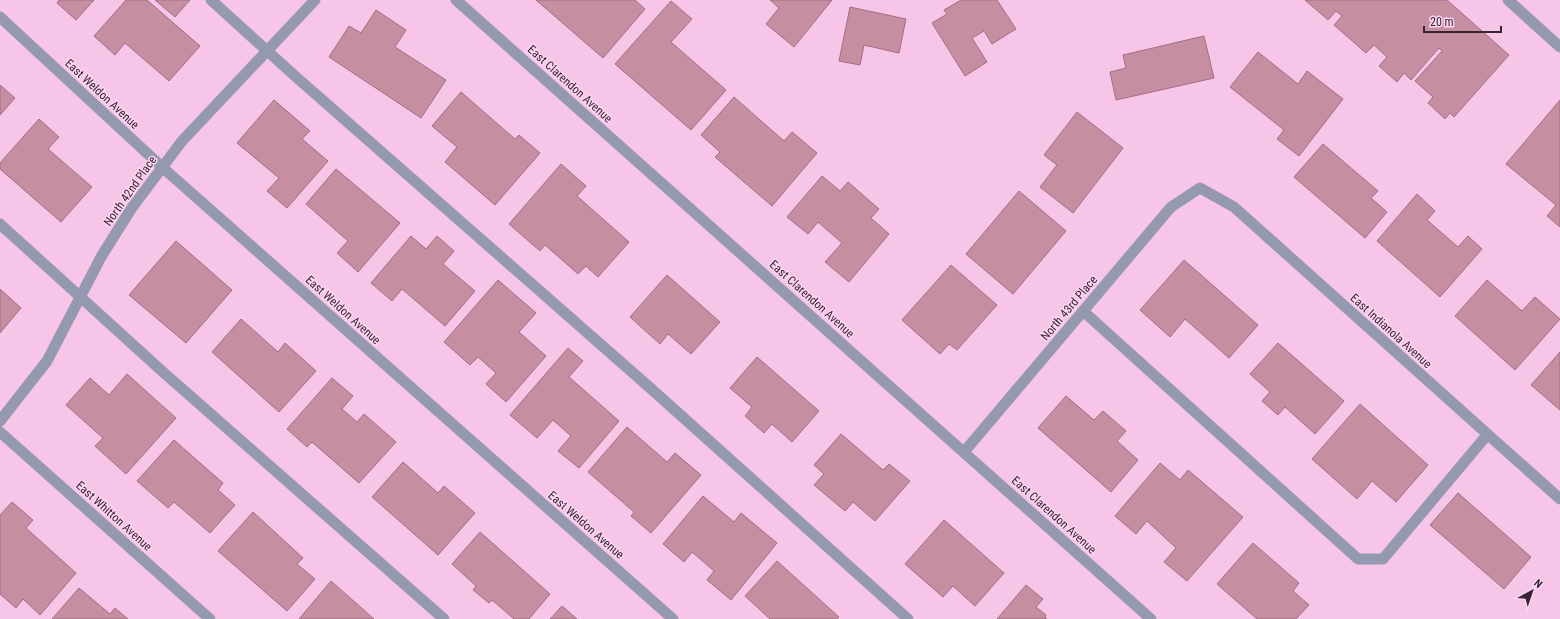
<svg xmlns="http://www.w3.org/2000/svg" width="1560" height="619" font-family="'Roboto Condensed',sans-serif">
<rect width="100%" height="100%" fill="#f6c5e8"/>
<path fill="#c68ea1" stroke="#a36e81" d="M59,0H94L76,20L57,3Z
M126,0H147L200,46L169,81L125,43L115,55L94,36Z
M155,0H190L175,17Z
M536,0H635L645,9L603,58Z
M770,0H832L794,47L766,24L779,8Z
M961,0H997L1016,29L992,44L984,31L972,38L987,62L965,76L932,23L947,14L944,10Z
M1305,0H1447L1509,55L1454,117L1450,113L1445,119L1428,103L1433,97L1415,81L1442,51L1439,48L1411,80L1404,73L1397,82L1379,66L1387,57L1374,45L1366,53L1334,25L1342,16L1336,11L1328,20Z
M671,1L692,19L671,42L726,90L691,130L615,64Z
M850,7L906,19L899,53L864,45L860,65L839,61Z
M376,10L406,30L395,47L446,80L421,118L329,57L349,26L361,33Z
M1204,36L1214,78L1116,100L1110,72L1126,68L1123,55Z
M1258,52L1298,84L1307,71L1343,99L1299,156L1277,139L1284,130L1230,87Z
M0,85L15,98L0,115Z
M461,92L515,139L519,135L540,153L495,205L445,162L457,147L432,126Z
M734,97L784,141L792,132L817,153L772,206L715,157L720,152L701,135Z
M274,100L310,131L302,139L328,161L287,208L267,191L279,178L237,143Z
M1560,100V227L1547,216L1556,205L1506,164Z
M1077,112L1123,148L1073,213L1040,187L1057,165L1044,155Z
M39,119L59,137L48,149L92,187L61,222L0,169V163Z
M1323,144L1378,191L1371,198L1387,212L1365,238L1294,177Z
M561,164L586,186L577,196L629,242L598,277L586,266L578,274L545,245L540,251L509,224Z
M336,169L400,223L358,272L337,253L348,241L306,204Z
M822,176L840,191L848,182L879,209L871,218L889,234L849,282L825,262L842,243L818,222L808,234L787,217Z
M1019,191L1066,231L1013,294L966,254Z
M1417,194L1435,211L1427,220L1458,247L1468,236L1482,249L1440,297L1377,241Z
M411,236L426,249L437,236L454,251L443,264L475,291L445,326L402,289L392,301L371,283Z
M176,241L232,290L186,343L129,295Z
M1184,260L1258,325L1229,358L1185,319L1170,337L1140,310Z
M951,265L997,305L957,350L949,344L940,354L902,320Z
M667,275L720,322L691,354L668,334L660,344L630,317Z
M498,280L536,313L519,332L546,356L506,402L486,384L496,373L478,357L470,365L444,342Z
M1487,280L1522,311L1535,297L1560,319L1515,370L1455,316Z
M0,289L21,308L0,333Z
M241,319L278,352L285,343L316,371L279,412L212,352Z
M1278,343L1344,401L1315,434L1285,407L1278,415L1262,401L1270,392L1250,374Z
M568,348L583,361L569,377L619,421L579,468L558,451L571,436L553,420L537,438L510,415Z
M1560,352V410L1531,385Z
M757,357L819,411L792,442L772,424L764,433L745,416L752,407L730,388Z
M127,374L176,418L126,474L95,446L103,438L66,405L90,378L109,395Z
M332,378L353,396L342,409L357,422L364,414L396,442L359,483L312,442L307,447L287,429Z
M1066,396L1094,420L1103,411L1126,431L1117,441L1138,460L1111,492L1038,428Z
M1360,404L1428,465L1396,502L1372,481L1357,499L1312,459Z
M627,427L667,462L675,453L701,475L651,533L631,516L634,512L588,472Z
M841,434L883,470L889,464L910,481L875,521L853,502L845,511L814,485L824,474L814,465Z
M174,440L223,483L218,490L235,505L210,533L174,502L168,508L137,481Z
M403,462L438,493L444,486L475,513L438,555L372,497Z
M1160,463L1180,480L1188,470L1243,517L1187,581L1164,562L1176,548L1147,521L1136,534L1115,516Z
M1458,493L1531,557L1504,589L1430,525Z
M703,496L734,522L741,513L777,543L731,600L707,580L714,571L692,552L684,562L663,544Z
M12,502L33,520L26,528L76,573L40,615L23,599L16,608L0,594V515Z
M253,512L303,558L297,564L315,579L287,611L218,551Z
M944,520L1004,573L975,606L953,586L943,597L905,564Z
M480,532L550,594L529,619H514L492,600L489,603L473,590L476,586L452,564Z
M1253,543L1299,583L1293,591L1309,605L1296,619H1257L1217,584Z
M777,561L839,617L837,619H770L745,596Z
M331,581L374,619H299Z
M1026,585L1043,599L1036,607L1046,615L1045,617L1047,619H997Z
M79,588L110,614L115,608L128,619H52Z
M562,606L577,619H550Z"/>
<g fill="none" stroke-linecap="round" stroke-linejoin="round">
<path stroke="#9599af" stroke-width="11" d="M211,0L295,76L648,386L908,619
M0,224L163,372L444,619
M1083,311L1358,559H1383L1487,435"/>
<path stroke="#9599af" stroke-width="11" d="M456,0L1151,619
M1508,0L1560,47
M0,17L162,167L673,619
M0,421L47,361L101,257L131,209L182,141L315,0
M0,432L210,619
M964,452L1171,207L1200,188L1234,207L1560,499"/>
</g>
<g text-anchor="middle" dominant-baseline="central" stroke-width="3" stroke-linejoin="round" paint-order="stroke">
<g font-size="12" fill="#382533" stroke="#fed5f2">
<text transform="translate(570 84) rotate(42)">East Clarendon Avenue</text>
<text transform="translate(102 94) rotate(43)">East Weldon Avenue</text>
<text transform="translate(130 191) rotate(-55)">North 42nd Place</text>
<text transform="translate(812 299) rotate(42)">East Clarendon Avenue</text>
<text transform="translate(1069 308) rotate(-50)">North 43rd Place</text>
<text transform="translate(343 310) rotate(42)">East Weldon Avenue</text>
<text transform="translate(1391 331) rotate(42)">East Indianola Avenue</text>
<text transform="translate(1054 515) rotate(42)">East Clarendon Avenue</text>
<text transform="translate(114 516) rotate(42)">East Whitton Avenue</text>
<text transform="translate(586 525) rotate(41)">East Weldon Avenue</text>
</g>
</g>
<g transform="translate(1532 591) rotate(40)" stroke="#fed5f2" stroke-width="3" paint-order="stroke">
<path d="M0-3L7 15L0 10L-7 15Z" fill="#382533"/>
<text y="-6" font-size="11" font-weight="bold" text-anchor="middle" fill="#382533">N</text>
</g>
<path d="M1424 26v6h77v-6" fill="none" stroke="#382533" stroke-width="2"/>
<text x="1430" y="26" font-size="12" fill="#382533" stroke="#fed5f2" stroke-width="3" paint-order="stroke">20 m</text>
</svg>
